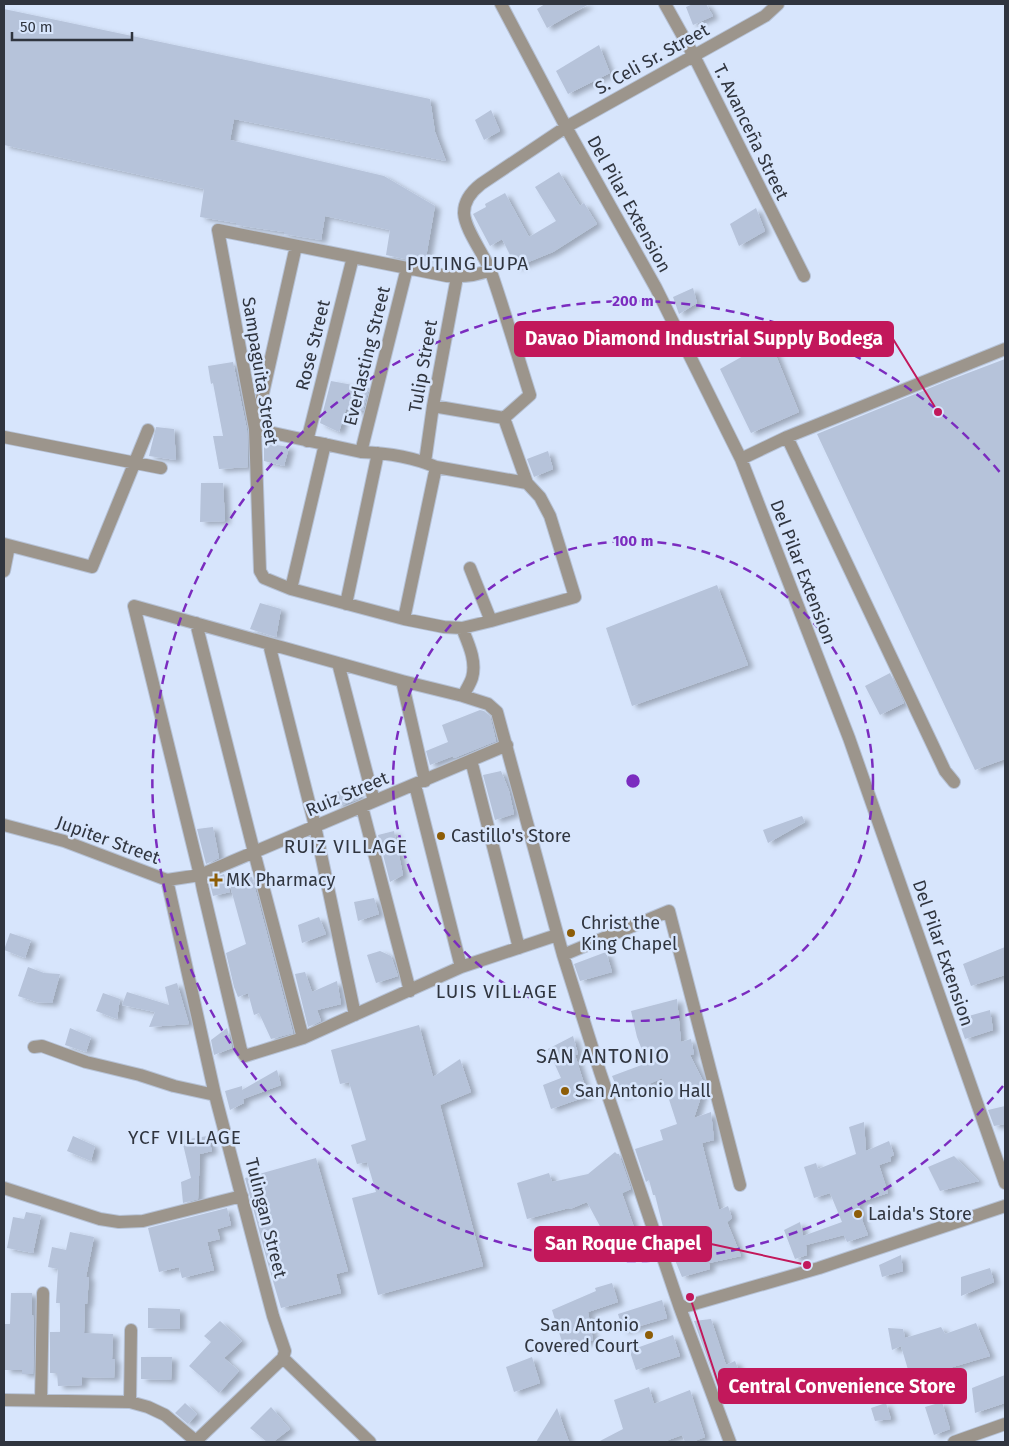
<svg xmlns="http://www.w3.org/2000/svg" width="1009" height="1446" font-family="'Fira Sans',sans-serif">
<defs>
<filter id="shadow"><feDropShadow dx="5.5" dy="3" stdDeviation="2.5" flood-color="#0004"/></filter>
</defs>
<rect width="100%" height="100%" fill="#d7e5fc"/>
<path fill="#b6c3da" filter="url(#shadow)" d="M545,4H589L547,28L537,9Z
M693,4H706L713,16L693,25L686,7Z
M4,9L430,99L435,132L446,161L234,119L230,140L384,176L435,206L425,263L386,255L390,230L325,216L321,240L284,234V232L236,225V223L200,217L204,189L4,145Z
M599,45L610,73L568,94L556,71Z
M491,110L500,131L484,140L475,120Z
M559,172L580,206L584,203L597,224L553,252L516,267L502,239L490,246L473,214L486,207L485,204L505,193L529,237L556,221L535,187Z
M756,208L765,231L739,246L730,224Z
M693,288L697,303L679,314L673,297Z
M770,341L799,412L751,433L720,369Z
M1005,359V759L975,770L817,434L947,381Z
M233,362L247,430L248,467L219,469L213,436H223L213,383L211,384L208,366Z
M331,381L369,388L363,411L346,409L339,432L320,423Z
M156,427L174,429L176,460L149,456Z
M264,443L289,447L284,466L264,461Z
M548,451L553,469L534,477L527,459Z
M201,483H223L225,521L200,522Z
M717,585L748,665L632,706L606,628Z
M260,603L281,609L276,637L250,629Z
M890,673L904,703L880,715L865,686Z
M480,710L484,711L490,716L496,741L454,758L453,756L430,765L426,751L448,742L442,725Z
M501,771L509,791L514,814L495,820L483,775Z
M356,787L359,799L337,807L336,792Z
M802,816L805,822L768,843L763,830Z
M213,827L219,858L206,864L197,829Z
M394,831L403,875L390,882L378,835Z
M224,874L230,892L213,896L209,880Z
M252,877L293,1033L271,1039L259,1013L254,1015L248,993L238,997L234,987L226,953L246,944L229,882Z
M374,898L379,914L358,921L354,902Z
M319,917L326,934L302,943L298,925Z
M10,933L31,940L25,958L4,950Z
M1005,947V975L971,986L963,964Z
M380,951L391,956L398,976L376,983L367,955Z
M606,952L612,972L580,981L574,964Z
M28,967L44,973L60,974L52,1003L36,1002L18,996Z
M305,972L312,992L337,981L341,1004L317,1010L321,1021L308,1027L295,974Z
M177,983L189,1024L149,1027L155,1012L122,1005L127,992L169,1005L165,987Z
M103,993L120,999L117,1019L96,1011Z
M677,999L681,1042L691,1039L694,1054L690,1055L705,1085L694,1118L711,1112L714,1140L702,1143L719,1210L728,1206L732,1218L727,1222L741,1256L709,1263L710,1269L682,1277L663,1231H664L655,1195H653L649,1180L646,1182L635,1149L663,1140L660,1130L677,1124L662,1078L621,1097L612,1076L647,1063L637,1037L631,1011Z
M990,1010L993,1030L965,1039L958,1019Z
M419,1025L433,1077L460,1059L471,1092L440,1105L483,1266L378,1295L352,1198L376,1192L367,1162L357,1164L351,1145L366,1140L349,1082L340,1084L331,1050Z
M70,1028L91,1037L86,1052L65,1045Z
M227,1028L232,1048L214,1055L211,1040Z
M573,1036L578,1054L575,1055L588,1096L551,1109L543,1085L561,1078L548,1049Z
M277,1070L281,1085L243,1099L244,1103L230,1110L225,1091L242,1086V1090Z
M1005,1106V1124L994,1126L988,1110Z
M864,1122L866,1151L889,1141L894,1155L890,1157L891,1161L879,1165L888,1193L858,1203L863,1219L862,1220L868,1235L847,1242L844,1235L806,1245L807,1255L795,1259L784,1230L800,1222L803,1236L842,1222L830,1193L814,1198L804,1167L816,1163L818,1169L856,1154L849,1127Z
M73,1136L95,1146L91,1161L67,1151Z
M208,1136L212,1151L200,1154L198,1199L183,1203L181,1182L191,1178L182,1140Z
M615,1152L617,1154H619L631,1189L622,1193L637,1236L610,1245L587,1202L570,1209L569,1208L527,1219L517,1183L549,1173L552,1182L588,1174Z
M954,1156L979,1181L940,1191L928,1167Z
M316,1158L348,1271L336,1274L341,1293L281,1308L268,1264L245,1178Z
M227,1208L231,1225L217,1229L220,1239L207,1242L214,1270L182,1278L179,1267L159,1272L148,1228Z
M26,1212L41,1215L33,1253L7,1248L13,1217L24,1219Z
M70,1232L94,1237L86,1277H89L87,1304H85L84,1333L113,1334L112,1359H115L114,1378L82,1377V1385L58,1386L57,1373H50V1332H60V1303H56L58,1269L48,1267L52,1247L66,1250Z
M901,1255L903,1271L882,1277L879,1265Z
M990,1268L994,1282L961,1296V1277Z
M612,1283L618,1302L588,1312L593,1340L564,1348L552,1310L596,1291L595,1288Z
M11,1293H32V1315H33L34,1333L33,1374H22V1370H5L4,1324H10Z
M662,1300L667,1318L623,1331L618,1314Z
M148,1308L180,1309V1329L148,1328Z
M711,1319L726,1365L735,1361L742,1378L718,1388L694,1321Z
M220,1321L242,1341L224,1358L239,1371L219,1393L206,1381L207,1380H205L189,1366L211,1342L204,1336Z
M976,1323L990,1356L929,1374L930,1379L912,1383L901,1346L892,1350L888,1328L903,1329L905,1338L941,1327L945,1334Z
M673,1335L680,1356L636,1370L631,1355V1350Z
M141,1357H172L171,1380L141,1379Z
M532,1357L540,1383L514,1392L506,1367Z
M1005,1375V1403L975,1413L972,1388Z
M649,1387L654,1404L690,1390L705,1437L692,1442H685L682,1435L663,1442H598L623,1429L614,1400Z
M942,1402L950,1429L934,1435L925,1407Z
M185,1403L197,1414L188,1424L175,1413Z
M886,1403L891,1419L875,1421L871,1408Z
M271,1407L290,1429L273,1442H267L250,1428Z
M557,1408L569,1442H536L544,1429Z"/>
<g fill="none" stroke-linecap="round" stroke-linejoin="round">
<g stroke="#b6c2d6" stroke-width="14">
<path id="minor" d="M501,4L566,127L656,288L741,459L849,738L1005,1183
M665,4L694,56L804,276
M296,246L255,429L361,452C386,453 413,457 436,467L527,483
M433,406L504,418L527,483L540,497L550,516L575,597L491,621L462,628L444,627L404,619L291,589L264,578L260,571L255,429L218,230L447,276C462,277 476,276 490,270
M504,418L530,395C517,354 505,312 491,272C484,254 465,230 464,213C464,200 472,191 481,184L566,127L765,16L778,4
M4,437L161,468
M787,437L945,771L954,782
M307,441L353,257
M361,452L407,268
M741,459L787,437L1005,349
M425,462L433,406L457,277
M4,544L92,567L148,430
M470,568L491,621
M4,571L9,546
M291,589L325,444
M346,604L378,453
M404,619L436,467
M196,623L254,852L303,1038
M462,628C468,643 477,661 472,678C470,684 466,690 463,696
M269,644L315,826L355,1015
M338,663L374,801
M402,681L425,781
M471,760L519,948
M415,785L461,967
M362,807L410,991
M4,825L64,841L167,880L200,875L507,745
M167,880L215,1095L273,1316L285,1351L283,1358
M557,935L461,967L303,1038L245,1056L241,1050L203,890L200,875L134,606L402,681L463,696L488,704L497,712L563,955L600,1072L680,1308L730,1442
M563,955L669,911L740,1185
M34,1047L42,1046L86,1062L140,1075L174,1086L215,1095
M4,1188L100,1219L119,1222L143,1221L242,1196
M680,1308L819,1268L1005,1206
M283,1358L370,1442
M4,1400L130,1402L148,1407L165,1415L197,1442
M41,1400L43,1293
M130,1402L131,1330
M196,1441L283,1358
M954,1442L1005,1424"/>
</g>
<use href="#minor" stroke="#9c958c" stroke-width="12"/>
</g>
<g fill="none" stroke="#7b2cbf" stroke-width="2.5" stroke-dasharray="9 6">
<circle cx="633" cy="781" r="240"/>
<path d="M1003 1086A480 480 0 1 1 1003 476"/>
</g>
<g fill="#8d5d07" stroke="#d7e5fc" stroke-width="2">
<circle cx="441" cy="836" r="5"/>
<path d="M213.5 872.5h5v5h5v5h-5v5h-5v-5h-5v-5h5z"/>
<circle cx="571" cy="933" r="5"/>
<circle cx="565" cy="1091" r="5"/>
<circle cx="858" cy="1214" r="5"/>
<circle cx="649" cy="1335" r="5"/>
</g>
<g text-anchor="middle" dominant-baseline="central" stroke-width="5" stroke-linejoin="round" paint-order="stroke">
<g font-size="18" fill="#30353f" stroke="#d7e5fc">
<text transform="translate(652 59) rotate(-29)">S. Celi Sr. Street</text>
<text transform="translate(751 132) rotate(64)">T. Avanceña Street</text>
<text transform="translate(629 204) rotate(61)">Del Pilar Extension</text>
<text transform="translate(313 345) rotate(-76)">Rose Street</text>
<text transform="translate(367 356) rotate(-76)">Everlasting Street</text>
<text transform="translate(423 366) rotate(-80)">Tulip Street</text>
<text transform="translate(260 371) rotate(81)">Sampaguita Street</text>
<text transform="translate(803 572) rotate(69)">Del Pilar Extension</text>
<text transform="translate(347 794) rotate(-23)">Ruiz Street</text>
<text transform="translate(108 840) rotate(20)">Jupiter Street</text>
<text transform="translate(943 953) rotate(71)">Del Pilar Extension</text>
<text transform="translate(266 1218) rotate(76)">Tulingan Street</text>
</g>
<g font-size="18" fill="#30353f" stroke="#d7e5fc" text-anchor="start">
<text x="451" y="836">Castillo's Store</text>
<text x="226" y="880">MK Pharmacy</text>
<text x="581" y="923">Christ the<tspan x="581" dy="21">King Chapel</tspan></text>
<text x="575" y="1091">San Antonio Hall</text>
<text x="868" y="1214">Laida's Store</text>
<text x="639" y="1325" text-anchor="end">San Antonio<tspan x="639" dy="21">Covered Court</tspan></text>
</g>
<g font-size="19" letter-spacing="1" fill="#30353f" stroke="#d7e5fc">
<text x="468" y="263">PUTING LUPA</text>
<text x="346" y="846">RUIZ VILLAGE</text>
<text x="497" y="991">LUIS VILLAGE</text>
<text x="185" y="1137">YCF VILLAGE</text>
</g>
<g font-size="20" letter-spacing="1" fill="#30353f" stroke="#d7e5fc">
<text x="603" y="1056">SAN ANTONIO</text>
</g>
</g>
<circle cx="633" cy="781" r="8" fill="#7b2cbf" stroke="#d7e5fc" stroke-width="2.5"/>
<g font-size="15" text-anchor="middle" font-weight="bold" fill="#7b2cbf" stroke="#d7e5fc" stroke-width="5" stroke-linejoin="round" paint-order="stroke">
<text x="633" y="306">200 m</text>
<text x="633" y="546">100 m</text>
</g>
<path fill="none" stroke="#c2185b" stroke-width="2" d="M938 412L893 339M807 1265L711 1244M690 1297L719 1386"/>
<g fill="#c2185b" stroke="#d7e5fc" stroke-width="2">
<circle cx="938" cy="412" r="5"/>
<circle cx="807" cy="1265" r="5"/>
<circle cx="690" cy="1297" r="5"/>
</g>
<g fill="#c2185b" stroke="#c2185b" stroke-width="2">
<rect x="515" y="322" width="378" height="34" rx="5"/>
<rect x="535" y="1227" width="176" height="34" rx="5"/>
<rect x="719" y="1369" width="247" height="34" rx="5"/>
</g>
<g font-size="19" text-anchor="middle" font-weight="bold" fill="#fff">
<text x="704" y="345">Davao Diamond Industrial Supply Bodega</text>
<text x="623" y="1250">San Roque Chapel</text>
<text x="842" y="1393">Central Convenience Store</text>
</g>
<rect width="1009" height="1446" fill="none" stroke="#30353f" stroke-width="10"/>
<path d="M12 32v8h120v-8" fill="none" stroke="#30353f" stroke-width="2.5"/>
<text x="20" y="32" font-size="15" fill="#30353f" stroke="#d7e5fc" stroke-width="4" paint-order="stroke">50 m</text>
</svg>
